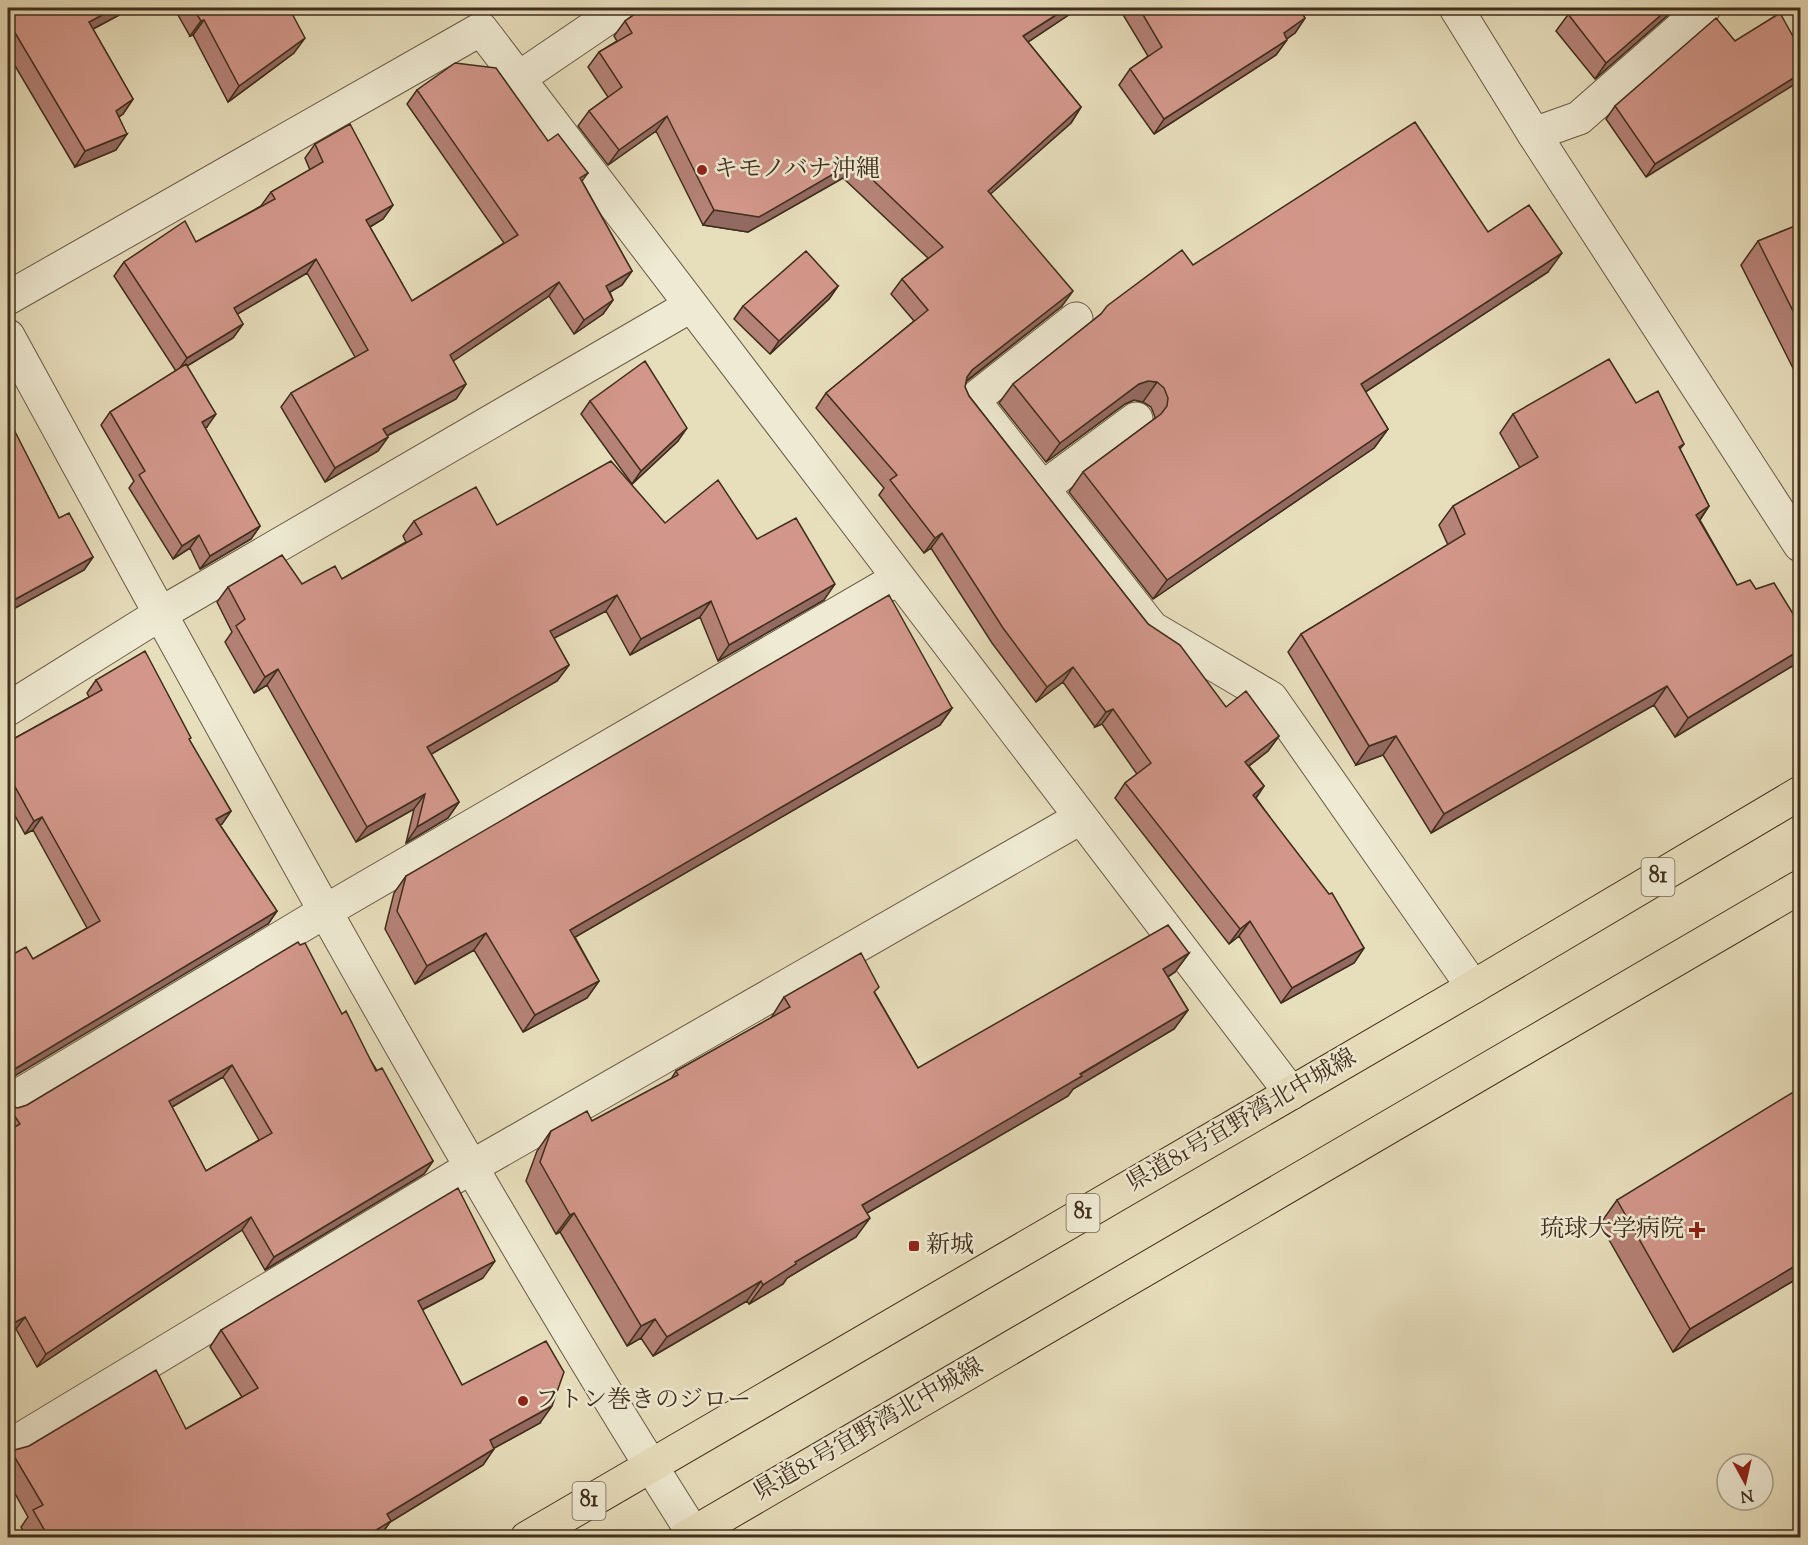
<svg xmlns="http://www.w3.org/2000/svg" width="1808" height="1545" font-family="'Sorts Mill Goudy','Noto Serif JP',serif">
<rect width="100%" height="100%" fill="#e7debc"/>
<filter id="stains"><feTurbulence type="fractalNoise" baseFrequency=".00333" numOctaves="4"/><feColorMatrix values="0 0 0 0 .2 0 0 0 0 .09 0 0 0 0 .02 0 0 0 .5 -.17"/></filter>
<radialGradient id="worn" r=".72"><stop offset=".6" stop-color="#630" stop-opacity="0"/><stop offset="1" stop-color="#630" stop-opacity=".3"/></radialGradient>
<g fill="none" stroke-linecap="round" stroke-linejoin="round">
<g stroke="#6a5a45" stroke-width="35">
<path id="minor" d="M519,78L622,8
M1534,134L1579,118L1704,8
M8,298L481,29L1291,1093
M1076,319L973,400L1152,628L1271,698L1473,987
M8,336C229,739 447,1144 693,1533
M1044,487L1136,419
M8,709L160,614L690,306
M8,1102L324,912L897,579
M8,1447L473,1166L1080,818"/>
</g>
<g stroke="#6a5a45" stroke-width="35">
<path id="tertiary" d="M1456,8L1534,134L1800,545"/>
</g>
<g stroke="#402e1d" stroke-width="35">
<path id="primary" d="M527,1538L1473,987L1800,793
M685,1538L1800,887"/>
</g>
<use href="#minor" stroke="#efead3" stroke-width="33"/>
<use href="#tertiary" stroke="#efead3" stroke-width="33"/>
<use href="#primary" stroke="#e7debc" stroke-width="33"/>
</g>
<path fill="#b58277" stroke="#402e1d" stroke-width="1.5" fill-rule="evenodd" d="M8,8H132L93,29L133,99L123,114L119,117L116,150L75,167L8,54Z
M174,8H289L294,53L228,102L193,35L190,36Z
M641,8H1079L1028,42L1081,107L1071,123L990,194L1062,306L966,382L965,387L969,396L1148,624L1226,707L1279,736L1268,751L1249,766L1264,786L1256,798L1364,948L1354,963L1281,1003L1239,936L1229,944L1115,798L1125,783L1137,774L1102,724L1095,727L1063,682L1036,702L992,643L931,548L924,553L879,495L884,488L816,408L826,393L914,321L891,294L902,279L928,258L843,178L748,232L703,225L656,131L608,165L578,126L589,111L608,97L588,67L599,52L617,41L614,36L625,21L640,10Z
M1119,8H1299L1305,18L1295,33L1287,39L1276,55L1154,134L1119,85L1130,69L1148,56Z
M1567,8H1676L1595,79L1556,31L1570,12Z
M1735,41L1800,49L1646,177L1606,119L1615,106Z
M417,90L548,141L588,173L582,181L632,271L622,285L610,292L613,300L603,314L574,334L549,296L453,361L466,384L456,399L387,436L388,437L378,451L325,482L281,407L291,393L355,357L307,273L237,314L243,324L233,338L187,366L207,427L205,428L260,526L251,539L200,569L190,548L173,559L129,488L134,481L101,425L110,412L176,371L114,276L124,262L196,242L261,206L271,192L310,170L305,158L315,144L393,205L383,219L370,227L412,301L504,243L407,104Z
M1800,224V382L1741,265L1758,241Z
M1488,232L1548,272L1365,392L1388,429L1374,448L1153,599L1069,492L1083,472L1154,419L1155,417L1151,407L1143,402L1134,400L1125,404L1046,462L999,403L1013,384L1101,314L1193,265Z
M838,286L829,299L770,354L734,319L743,306Z
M590,401L678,441L632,484L581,414Z
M1636,403L1684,444L1680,449L1709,506L1700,520L1737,585L1799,662L1675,737L1654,705L1431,833L1383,755L1356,765L1288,652L1301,634L1448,545L1439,525L1453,506L1520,468L1500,433L1513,414Z
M8,413L9,416L8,419L59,518L93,557L84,570L8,612Z
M414,521L497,525L665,523L757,539L824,600L718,661L700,617L630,655L606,611L554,638L569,665L557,681L431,754L459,802L448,818L406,843L414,809L356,842L267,685L254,693L225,642L232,632L217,602L228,587L302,584L342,579L406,542L403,536Z
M96,680L189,740L231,811L222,824L220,825L277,911L268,924L33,959L87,928L33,830L25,834L8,803V742L89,697L87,693Z
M952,708L940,725L575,937L599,981L587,998L523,1032L474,950L415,984L385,929L394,893L406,876Z
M1189,953L1175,972L1168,977L1188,1010L1174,1029L1073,1089L1068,1096L867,1213L856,1237L787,1278L783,1284L749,1304L747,1301L653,1356L641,1338L627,1346L560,1232L556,1234L526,1181L537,1151L551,1131L592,1121L671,1079L676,1071L771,1018L784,997L875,993L918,1068Z
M342,1014L433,1161L424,1174L265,1270L242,1230L37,1367L16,1329L8,1334V1106L18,1108ZM223,1077L259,1140L206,1171L172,1107Z
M1617,1200L1800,1277L1673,1352L1600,1224Z
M483,1278L422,1310L462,1385L540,1423L494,1448L483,1465L390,1522L379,1538H27L21,1527L28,1517L8,1481V1457L11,1451L186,1429L242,1397L210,1347L221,1330Z"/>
<path fill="#936a61" stroke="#402e1d" stroke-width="1.5" d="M115,8H132L78,37L89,22Z
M1067,8H1079L1013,52L1023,36Z
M1669,8H1676L1595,79L1606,63Z
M1305,18L1295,33L1273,48L1284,33Z
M204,20L193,35L190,36L201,21Z
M305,38L294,53L228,102L239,86Z
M1287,40L1276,55L1154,134L1164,119Z
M1800,74V81L1646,177L1655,164Z
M133,99L123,114L105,126L116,111Z
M1081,107L1071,123L977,206L988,191Z
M667,116L656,131L608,165L619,150Z
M127,134L116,150L75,167L85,151Z
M854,162L843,178L748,232L703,225L714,210Z
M393,205L383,219L356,235L366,220Z
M1562,253L1548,272L1347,404L1361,384Z
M316,259L307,273L224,322L234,308Z
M632,271L622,285L596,300L606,286Z
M559,282L549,296L440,370L450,355Z
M838,286L829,299L770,354L779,341Z
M1073,291L1062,306L961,385L972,370Z
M613,300L603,314L574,334L584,320Z
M243,324L233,338L177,372L187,358Z
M1148,381L1157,382L1143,402L1134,400L1125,404L1046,462L1060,443L1139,384Z
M466,384L456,399L373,443L383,429Z
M216,414L207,427L193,435L202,422Z
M687,428L678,441L632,484L641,471Z
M1388,429L1374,448L1153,599L1167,580Z
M388,437L378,451L325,482L335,468Z
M1709,506L1696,525V515Z
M260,526L251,539L200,569L210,556Z
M942,533L931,548L924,553L935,538Z
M199,535L190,548L173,559L182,546Z
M93,557L84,570L8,612V608L12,601Z
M835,584L824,600L718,661L729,645Z
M617,595L606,611L539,646L550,631Z
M711,601L700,617L630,655L641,639Z
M1800,650V659L1799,662L1675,737L1688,718Z
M569,665L557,681L416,763L427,747Z
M1073,667L1063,682L1036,702L1047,687Z
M278,669L267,685L254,693L265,677Z
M1667,686L1654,705L1431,833L1444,814Z
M952,708L940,725L558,947L570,930Z
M1113,709L1102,724L1095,727L1106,712Z
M1279,736L1268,751L1234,777L1245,762Z
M1396,736L1383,755L1356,765L1369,746Z
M1264,786L1253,802V795Z
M425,794L414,809L356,842L367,827Z
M459,802L448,818L406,843L417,827Z
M231,811L222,824L207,832L216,819Z
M42,817L33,830L25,834L34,821Z
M277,911L268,924L8,1080V1073Z
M1250,921L1239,936L1229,944L1240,929Z
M486,933L474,950L415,984L427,966Z
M1364,948L1354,963L1281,1003L1292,988Z
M1189,953L1175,972L1149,989L1163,969Z
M599,981L587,998L523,1032L535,1015Z
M1188,1010L1174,1029L1073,1089L1068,1096L848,1224L862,1205Z
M232,1065L223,1077L160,1114L169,1101Z
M433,1161L424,1174L265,1270L274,1257Z
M574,1213L560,1232L556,1234L570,1215Z
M251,1217L242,1230L37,1367L46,1354Z
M870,1218L856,1237L787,1278L783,1284L749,1304L763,1285L795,1262Z
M495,1261L483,1278L406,1318L418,1301Z
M1800,1263V1277L1673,1352L1690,1329Z
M761,1281L747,1301L653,1356L667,1337Z
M25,1317L16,1329L8,1334V1326Z
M655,1319L641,1338L627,1346L641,1326Z
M552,1406L540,1423L478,1457L490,1440Z
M494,1449L483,1465L390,1522L379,1537L363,1538L387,1514Z"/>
<path fill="#d2978a" stroke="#402e1d" stroke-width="1.5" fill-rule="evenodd" d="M8,8H115L89,22L133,99L116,111L127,134L85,151L8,21Z
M193,8H289L305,38L239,86L204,20L201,21Z
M644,8H1067L1023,36L1081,107L988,191L1073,291L972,370L967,377L965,387L969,396L1148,624L1180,645L1226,707L1246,691L1279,736L1245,762L1264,786L1253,795L1329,894L1332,893L1364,948L1292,988L1250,921L1240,929L1125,783L1151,763L1113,709L1106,712L1073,667L1047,687L1003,628L942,533L935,538L890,480L897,475L826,393L928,310L902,279L943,247L854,162L759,217L714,210L667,116L619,150L589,111L622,87L599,52L632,33L625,21Z
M1139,8H1299L1305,18L1284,33L1287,40L1164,119L1130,69L1162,47Z
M1574,8H1669L1606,63L1568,14Z
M1780,13L1800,49V74L1655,164L1615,106L1716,18L1735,41Z
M455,63L496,68L548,141L558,134L588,173L580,178L632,271L606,286L613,300L584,320L559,282L450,355L466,384L383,429L388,437L335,468L291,393L368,350L316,259L234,308L243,324L187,358L124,262L185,221L196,242L275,199L271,192L323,162L315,144L350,124L393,205L366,220L412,301L518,235L417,90Z
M1415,122L1488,232L1529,205L1562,253L1361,384L1388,429L1167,580L1083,472L1161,414L1167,406L1168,398L1164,388L1157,382L1148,381L1139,384L1060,443L1013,384L1101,314L1107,306L1182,250L1193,265Z
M1800,224V325L1758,241Z
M806,251L838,286L779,341L743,306Z
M1609,359L1636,403L1658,391L1684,444L1679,447L1709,506L1696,515L1737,585L1750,580L1756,589L1774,583L1800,625V650L1688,718L1667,686L1444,814L1396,736L1369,746L1301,634L1465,534L1453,506L1538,457L1513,414Z
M645,361L687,428L641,471L590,401Z
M186,364L216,414L202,422L260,526L210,556L199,535L182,546L139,475L145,471L110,412Z
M8,418L59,518L69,513L93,557L12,601L8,592Z
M611,461L665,523L718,480L757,539L796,518L835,584L729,645L711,601L641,639L617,595L550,631L569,665L427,747L459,802L417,827L425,794L367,827L278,669L265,677L236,626L245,619L228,587L282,555L302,584L335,566L342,579L422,534L414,521L476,487L497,525Z
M889,595L952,708L570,930L599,981L535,1015L486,933L427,966L397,911L406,876Z
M145,651L191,738L189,739L231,811L216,819L277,911L8,1073V957L26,947L33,959L100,921L42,817L34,821L8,774V742L102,690L96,680Z
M1168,925L1189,953L1163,969L1188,1010L1080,1074L1082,1076L862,1205L870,1218L795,1262L796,1264L763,1285L761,1281L667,1337L655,1319L641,1326L574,1213L570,1215L540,1162L551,1131L587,1111L592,1121L678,1075L676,1071L790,1007L784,997L861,953L879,987L874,992L918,1068Z
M298,942L300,945L305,943L342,1014L346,1011L376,1071L382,1068L433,1161L274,1257L251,1217L46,1354L25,1317L8,1326V1131L20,1124L8,1106L18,1108L27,1105ZM232,1065L272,1133L206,1171L169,1101Z
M1800,1088V1263L1690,1329L1617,1200Z
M458,1188L495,1261L418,1301L462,1385L546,1341L564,1372L552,1406L490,1440L494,1449L387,1514L391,1521L363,1538H49L33,1510L43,1505L11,1451L29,1446L156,1370L186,1429L258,1388L221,1330Z"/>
<g fill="#8f2418" stroke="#efead3" stroke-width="2">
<circle cx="702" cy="170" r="6"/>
<path d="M1694 1221h6v6h6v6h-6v6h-6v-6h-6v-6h6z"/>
<rect x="908" y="1240" width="12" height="12" rx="3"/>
<circle cx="523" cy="1401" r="6"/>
</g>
<g text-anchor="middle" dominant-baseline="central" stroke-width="5" stroke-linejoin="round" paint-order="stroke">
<g fill="#efead3" stroke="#746654" stroke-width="1.5">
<rect x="1641.5" y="858" width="33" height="38" rx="4.5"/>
<rect x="1066.5" y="1194" width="33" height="38" rx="4.5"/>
<rect x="572.5" y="1482" width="33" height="38" rx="4.5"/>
</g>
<g font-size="22" font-weight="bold" fill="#402e1d">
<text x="1658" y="877">81</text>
<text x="1083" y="1213">81</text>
<text x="589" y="1501">81</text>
</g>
<g font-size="24" fill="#402e1d" stroke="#efead3" text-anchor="start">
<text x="714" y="170">キモノバナ沖縄</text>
<text x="1684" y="1230" text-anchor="end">琉球大学病院</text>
<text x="926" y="1246">新城</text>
<text x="535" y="1401">フトン巻きのジロー</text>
</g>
<g font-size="24" fill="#402e1d" stroke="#efead3">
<text transform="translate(1242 1121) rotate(-30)">県道81号宜野湾北中城線</text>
<text transform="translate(869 1430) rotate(-30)">県道81号宜野湾北中城線</text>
</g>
</g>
<rect width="1808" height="1545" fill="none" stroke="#e7debc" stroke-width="30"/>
<rect x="9" y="9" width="1790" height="1527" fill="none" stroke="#402e1d" stroke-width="3"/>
<rect x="15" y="15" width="1778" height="1515" fill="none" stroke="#402e1d" stroke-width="1.5"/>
<g transform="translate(1745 1482) rotate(172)"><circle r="28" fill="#efead3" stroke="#a99f8a" stroke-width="1.5"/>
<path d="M0-4.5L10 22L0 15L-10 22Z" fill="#8f2418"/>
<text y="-9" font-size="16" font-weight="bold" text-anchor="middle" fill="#402e1d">N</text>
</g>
<rect width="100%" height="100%" filter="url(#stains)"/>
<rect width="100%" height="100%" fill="url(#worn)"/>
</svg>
